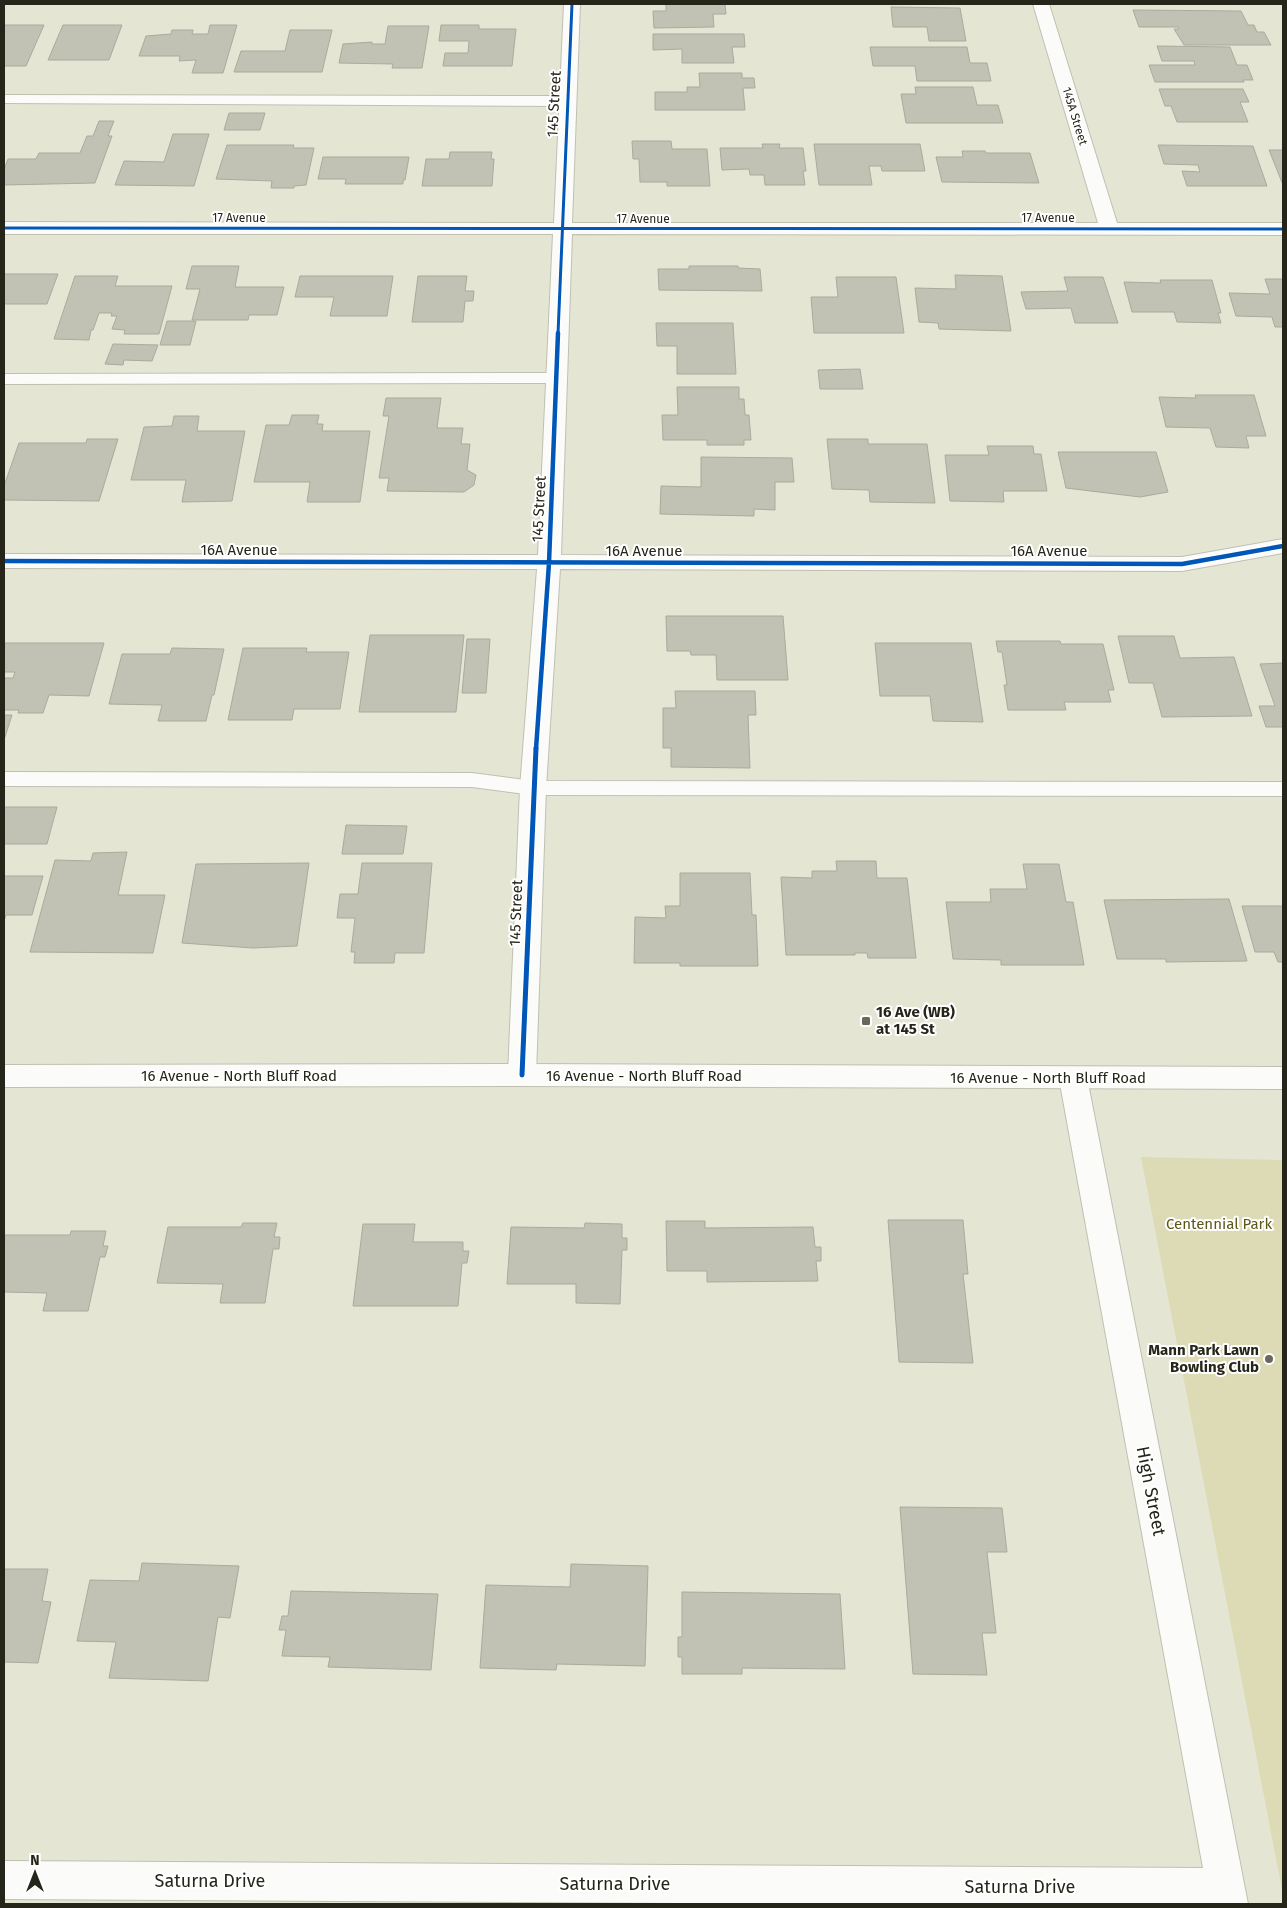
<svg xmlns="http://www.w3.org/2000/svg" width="1287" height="1908" font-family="'Fira Sans',sans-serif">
<rect width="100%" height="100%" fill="#e5e5d4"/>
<path fill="#dddbb6" d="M1141,1157L1283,1160V1895Z"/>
<path fill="#c1c1b4" stroke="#aaaa9d" d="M666,4H725L726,14H713L714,27L654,28L653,11H666Z
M891,7L960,8L966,41H929L927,27H893Z
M1133,10L1241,11L1248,25H1254L1257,32H1264L1271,45H1184L1174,29H1179L1178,27H1139Z
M4,25H44L26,66H4Z
M63,25H122L109,60H48Z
M210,25H237L223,73H192L196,60L179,61L180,56H139L146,36L171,34L172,30H193L192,34H208Z
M441,25H479V29H516L512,66H443L445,53H468L469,41H439Z
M388,26H429L422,68H392L393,64L339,63L343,44L372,42V44H385Z
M290,30H332L322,72H234L241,51H285Z
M653,34H744L745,47H732L734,63H682V49L653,50Z
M1157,46L1230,47L1237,65H1247L1253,80H1243L1244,82H1155L1149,65H1195L1194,61H1162Z
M870,47H967L970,63H987L991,81H917L915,66H873Z
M699,73H742V78H754L755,88H743L745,110H655V92H687V87H700Z
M915,87H973L977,105H998L1003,123H906L901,94H916Z
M1159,89H1243L1249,102H1240L1248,122H1177L1171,106H1165Z
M229,113H265L260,130H224Z
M99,121H114L108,136H112L95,183L4,185V170L8,159H36L39,153H80L87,136H93Z
M173,134H209L194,186L115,185L124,161L164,162Z
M632,141H671L672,149H707L710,186H667V182H640L639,159H633Z
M762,144H780L779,148H803L806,171H803L805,185H765L764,175H750L749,169L722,170L720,148H763Z
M814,144H920L925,171H882L881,166H869L872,185H819Z
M227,145H294L293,148H314L306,185L294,186V188H271L272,181L216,179Z
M1158,145L1253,146L1267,186H1187L1182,171L1200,172L1198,165L1164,164Z
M1269,150H1283V185Z
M962,151H985L986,153H1030L1039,183L942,182L936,157H963Z
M450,152H492L491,159H494L492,186H422L426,159H449Z
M323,157H409L405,180H403V184H345L346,179H318Z
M192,266H239L235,287H284L277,315H249L248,320H192L200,289H186Z
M689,266H738V268L760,269L762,291L659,290L658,269H689Z
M4,274H58L47,304H4Z
M955,275L1002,276L1011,331L939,329L938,323L919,322L915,288L956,289Z
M75,276H118L115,286H172L159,334H124L125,330L112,329L117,316H111L112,313H99L93,330H91L89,340L54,339Z
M300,276H393L387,316H330L334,297H295Z
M418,276H467L465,291H474L473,301H465L463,322H412Z
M836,277H896L904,333H814L811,297H838Z
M1064,277H1103L1118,323H1075L1071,308L1026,309L1021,292L1068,291Z
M1265,279H1283V327H1275L1272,317L1236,316L1229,293L1270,294Z
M1160,280H1212L1221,313H1218L1221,323L1177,322L1174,312H1132L1124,282L1161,283Z
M167,321H196L190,345H160Z
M656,323H733L736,374H677V346H657Z
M113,344L158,345L152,361L124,360L123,365L105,364Z
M860,369L863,389H820L818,370Z
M677,387H739V399H744L745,415H749L751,440H744V445H707V440H663L662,415H678Z
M1195,395H1254L1266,436H1246L1249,448L1216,447L1210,428L1166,427L1159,397L1196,398Z
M386,398H441L437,428H463L461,444H470L467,470L476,475L474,485L464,492L387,491L389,478H379L389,416H383Z
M292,415H319L317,424H323L322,431H370L360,502H307L310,482H254L266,425H289Z
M174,416H199L197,431H245L232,501L182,502L186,480H131L144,427L172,426Z
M87,439H118L99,501L4,500V486L19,443H86Z
M827,439H868V444H927L935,503L870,502L869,490L832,489Z
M987,446H1033L1034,454H1041L1047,491H1003L1004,502L950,501L945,455H989Z
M1058,452H1156L1168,492L1140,497L1066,488Z
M701,457L792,458L794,482H775V510L754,509V516L660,514L661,486L701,487Z
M666,616H783L788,680H717L716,655H691L690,651H667Z
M370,635H464L456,712H359Z
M1118,636H1174L1180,658L1234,657L1252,716L1162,717L1153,683H1129Z
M467,639H490L486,693H462Z
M996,641H1060L1061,644H1103L1114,690H1108L1111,702H1064L1066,710H1008L1004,685H1007L1002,652H998Z
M4,643H104L89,696L49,695L43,713H18L19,710H4V678H13L15,672H4Z
M875,643H971L983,722L933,721L930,696H880Z
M172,648L224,649L214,695H212L206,721H158L162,705L109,704L122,654H170Z
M243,648H307L306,652H349L340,709H294L292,720H228Z
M1283,663V729V727H1266L1259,706H1275L1260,664Z
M675,691H755L756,715H748L750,768L671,767V748H663V708H676Z
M4,715H12L4,740Z
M4,807H57L47,844H4Z
M346,825L407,826L403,854H342Z
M127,852L118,895H165L153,953L30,952L55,860L91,861L93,853Z
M836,861H876L877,878H907L916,958H868L867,953H855V955H786L781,877L812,878V871H837Z
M309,863L297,946L253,948L182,943L196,864Z
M362,863H432L424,953H395L394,963H354L355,952H351L355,918H337L340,894H358Z
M1023,864H1059L1066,902H1073L1084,965H1001V960L953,959L946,902H991L990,889H1027Z
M680,873H750L752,915H756L758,966H680V963H634L635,917L666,918L665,906H680Z
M4,876H43L32,915H6L4,921Z
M1229,899L1247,961L1166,962V959H1117L1104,900Z
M1242,906H1283V962H1278L1274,952H1255Z
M888,1220H963L968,1274H963L973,1363L899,1362Z
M666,1221H705V1228L813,1227L815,1247H821V1261H816L818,1281L707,1282V1271H667Z
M243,1223H277L274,1237H280L279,1249H273L265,1303H220L223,1284L157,1283L168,1227H241Z
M585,1223L622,1224V1238H627V1250H622L620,1304L576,1303V1284H507L511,1227L584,1228Z
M363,1224H415L413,1242H463V1251H469L467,1263H462L458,1306H353Z
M71,1231H106L103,1246H108L105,1257H100L88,1311H43L47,1293L4,1292V1235H70Z
M900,1507L1002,1508L1007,1552H987L996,1633H982L987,1675L913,1674Z
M142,1563L239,1566L230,1618L218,1617L208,1681L109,1678L116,1642L77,1641L90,1580L139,1581Z
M571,1564L648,1566L645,1666L557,1664L556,1670L480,1668L486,1585L570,1587Z
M4,1569H48L42,1601L51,1602L38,1663L4,1662Z
M291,1591L438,1594L431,1670L328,1667L330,1657L282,1656L286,1630H279L282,1616H288Z
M682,1592L840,1594L845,1669L742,1668V1674H682V1657H678V1637H682Z"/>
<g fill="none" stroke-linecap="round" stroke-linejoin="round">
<g stroke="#c0c0b2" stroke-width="2">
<path id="service" d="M4,95L567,96L572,98L575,101L572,104L567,106L4,103Z
M557,373L563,374L566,378L563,382L557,383L4,384V374Z
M4,772L472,773L533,781L1283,782V796L533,795L472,787L4,786Z"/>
</g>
<g stroke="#c0c0b2" stroke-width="2">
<path id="minor" d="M564,4H580L572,223H1098L1033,4H1049L1117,223H1283V235L572,234L561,555L1182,557L1283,539V553L1182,571L560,569L546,788L536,1075L532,1083L522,1086L512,1083L508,1075L520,788L537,569L4,568V554L538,555L553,234H4V222L554,223Z
M1073,1067L1083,1070L1087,1078L1248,1904H872L4,1899V1861L1203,1868L1059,1078L1063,1070Z"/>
</g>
<g stroke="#c0c0b2" stroke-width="2">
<path id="secondary" d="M522,1064L1283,1067V1089L522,1086L4,1087V1065Z"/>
</g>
<use href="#service" fill="#fbfbf9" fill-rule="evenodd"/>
<use href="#minor" fill="#fbfbf9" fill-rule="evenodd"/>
<use href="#secondary" fill="#fbfbf9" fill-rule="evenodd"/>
<g stroke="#fff" stroke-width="5">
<path id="cycleway-far2" d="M4,228L1283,229
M558,334L572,4"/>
</g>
<g stroke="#fff" stroke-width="7">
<path id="cycleway-far1" d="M4,561L1182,564L1283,546
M536,749L549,563L558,333"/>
</g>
<g stroke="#fff" stroke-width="8">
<path id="cycleway" d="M522,1075L536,748"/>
</g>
<use href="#cycleway-far2" stroke="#0057b8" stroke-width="3"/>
<use href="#cycleway-far1" stroke="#0057b8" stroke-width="4.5"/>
<use href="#cycleway" stroke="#0057b8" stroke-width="5"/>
</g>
<g fill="#69685a" stroke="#fff" stroke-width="2">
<rect x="861" y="1016" width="10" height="10" rx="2.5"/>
<circle cx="1269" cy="1359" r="5"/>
</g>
<g text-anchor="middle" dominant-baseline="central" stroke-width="4" stroke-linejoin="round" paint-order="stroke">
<g font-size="12" fill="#262519" stroke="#fff">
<text transform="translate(1075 116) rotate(73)">145A Street</text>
<text x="239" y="218">17 Avenue</text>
<text x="1048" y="218">17 Avenue</text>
<text x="643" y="219">17 Avenue</text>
</g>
<g font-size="15" fill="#262519" stroke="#fff">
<text transform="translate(554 104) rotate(-87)">145 Street</text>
<text transform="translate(539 509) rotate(-87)">145 Street</text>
<text x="239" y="550">16A Avenue</text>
<text x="644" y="551">16A Avenue</text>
<text x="1049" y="551">16A Avenue</text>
<text transform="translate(516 913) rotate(-88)">145 Street</text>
<text x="239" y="1076">16 Avenue - North Bluff Road</text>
<text x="644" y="1076">16 Avenue - North Bluff Road</text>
<text x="1048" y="1078">16 Avenue - North Bluff Road</text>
</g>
<g font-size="15" font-weight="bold" fill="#262519" stroke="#fff" text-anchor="start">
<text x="876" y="1012">16 Ave (WB)<tspan x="876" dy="17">at 145 St</tspan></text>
<text x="1259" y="1350" text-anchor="end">Mann Park Lawn<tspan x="1259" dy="17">Bowling Club</tspan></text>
</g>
<g font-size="15" fill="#5c5619" stroke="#fff">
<text x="1219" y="1224">Centennial Park</text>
</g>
<g font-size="18" fill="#262519" stroke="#fff">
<text transform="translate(1151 1491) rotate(79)">High Street</text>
<text x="210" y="1881">Saturna Drive</text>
<text x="615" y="1884">Saturna Drive</text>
<text x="1020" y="1887">Saturna Drive</text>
</g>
</g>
<rect width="1287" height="1908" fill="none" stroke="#262519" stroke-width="10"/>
<g transform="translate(35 1873)" stroke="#ffffff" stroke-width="4" paint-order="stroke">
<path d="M0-4L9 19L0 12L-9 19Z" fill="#262519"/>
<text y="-8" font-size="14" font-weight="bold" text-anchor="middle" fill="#262519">N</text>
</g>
</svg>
